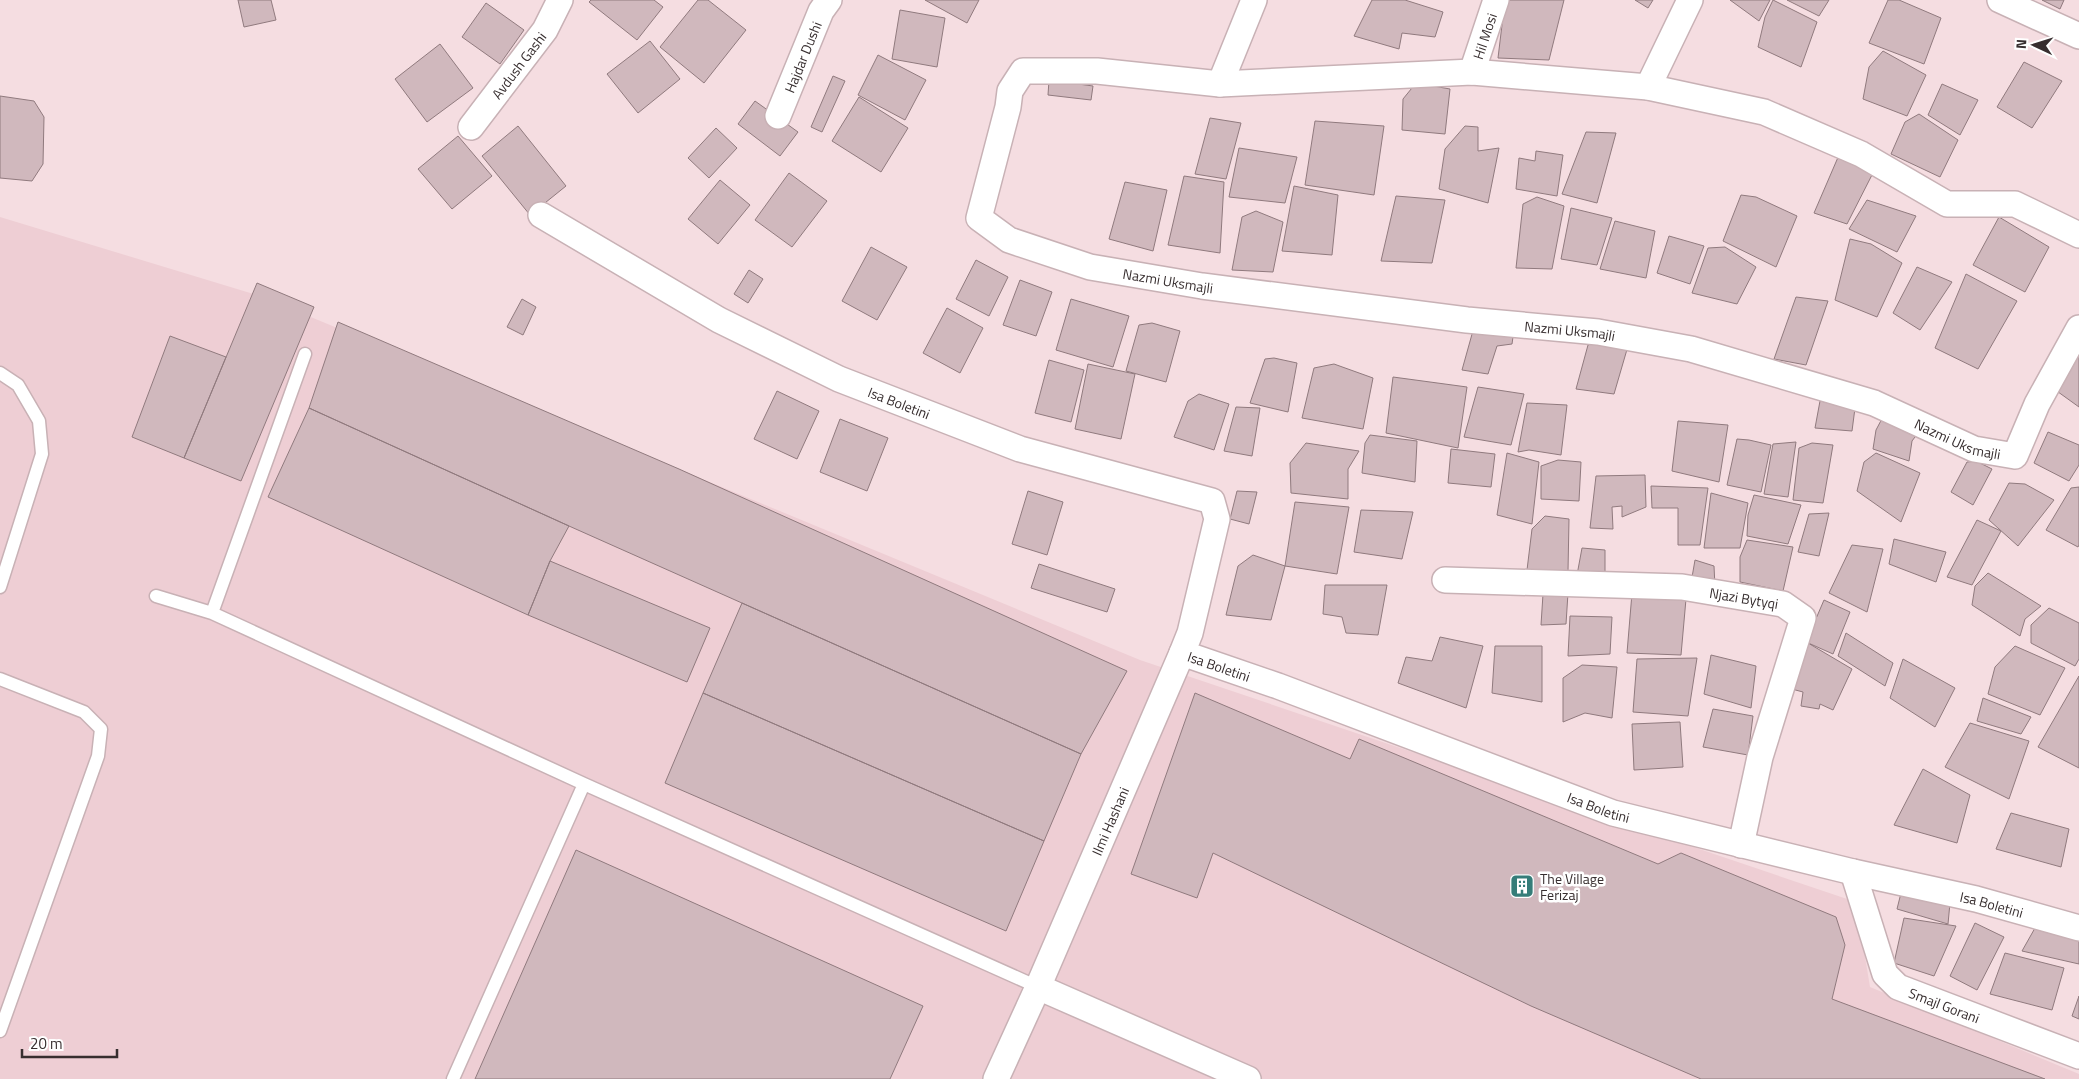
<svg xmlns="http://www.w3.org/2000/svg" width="2079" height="1079" font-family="'Titillium Web',sans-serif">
<rect width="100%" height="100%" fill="#f5dde1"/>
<path fill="#eeced4" d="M0,217L260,296L1140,660L1856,902L1870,987L2079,1074V1079H0Z"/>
<path fill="#d0b8bd" stroke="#907a7e" d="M238,0H271L276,20L244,27Z
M591,0H654L663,7L637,40L589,2Z
M698,0H708L746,30L704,83L660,47Z
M925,0H979L967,23Z
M1372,0H1405L1443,12L1435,37L1402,33L1399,49L1354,36Z
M1505,0H1564L1549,60L1498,58Z
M1635,0H1653L1648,8Z
M1730,0H1770L1759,21Z
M1773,0L1817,22L1801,67L1758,47L1765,17Z
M1787,0H1829L1819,16Z
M1888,0H1899L1941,18L1924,64L1869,43Z
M2042,0H2064L2060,9Z
M486,3L524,30L500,64L462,37Z
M900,10L945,18L937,67L892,59Z
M650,41L680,79L638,113L607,74Z
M440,44L473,88L427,122L395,79Z
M1883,51L1926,75L1907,116L1863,99L1869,67Z
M878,55L926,80L905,120L858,95Z
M2024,62L2062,81L2032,128L1997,107Z
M833,76L845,81L822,132L811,127Z
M1049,80L1093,86L1091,100L1048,95Z
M1416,83L1450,89L1445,134L1402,130L1403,99Z
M1942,84L1978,100L1960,135L1928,115Z
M0,96L34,101L44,117L43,164L32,181L0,178Z
M859,97L908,128L881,172L832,141Z
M755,101L798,132L780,156L738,124Z
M1919,114L1958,140L1940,177L1891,154L1905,122Z
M1210,118L1241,123L1226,179L1195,174Z
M1315,121L1384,126L1374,195L1305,185Z
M518,126L566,186L530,215L482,156Z
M1465,126L1478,127V151L1499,148L1488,203L1439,189L1445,149Z
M716,128L737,148L709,178L688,158Z
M1586,132L1616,133L1597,203L1562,194Z
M458,136L492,176L452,209L418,169Z
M1239,148L1297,157L1285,203L1229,197Z
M1536,151L1563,155L1557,196L1516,189L1519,158L1535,161Z
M1839,155L1875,169L1847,224L1814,213Z
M789,173L827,201L792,247L755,220Z
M1184,176L1224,182L1220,253L1168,245Z
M720,180L750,205L718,244L688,219Z
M1125,182L1167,190L1153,251L1109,239Z
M1294,186L1338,195L1332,255L1282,251Z
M1741,195L1756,197L1797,216L1776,267L1723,241Z
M1396,196L1445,200L1432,263L1381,261Z
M1537,197L1564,206L1552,269L1516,268L1523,204Z
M1867,200L1916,216L1897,252L1849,229Z
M1571,208L1612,218L1597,265L1561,259Z
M1256,211L1283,222L1273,272L1232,270L1242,217Z
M1999,217L2049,247L2025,292L1973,265Z
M1615,221L1655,231L1646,278L1600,269Z
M1669,236L1704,246L1690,284L1657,273Z
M1850,239L1871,244L1902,263L1877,317L1835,300Z
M871,247L907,267L877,320L842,301Z
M1725,247L1756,267L1737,304L1692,293L1708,248Z
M976,260L1008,277L989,316L956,299Z
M1917,267L1952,282L1920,330L1893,313Z
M749,270L763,279L748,303L734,294Z
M1966,274L2017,301L1978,369L1935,348Z
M1020,280L1052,292L1036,336L1003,325Z
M257,283L314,307L241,481L184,458Z
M1796,297L1828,301L1806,365L1774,359Z
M522,299L536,307L523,335L507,327Z
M1071,299L1129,316L1113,367L1056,350Z
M947,308L983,328L960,373L923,353Z
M338,322L679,469L1127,671L1081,754L569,526L309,408Z
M1152,323L1180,331L1166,382L1126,371L1139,325Z
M1474,327L1514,330L1512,344L1497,346L1488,374L1462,370Z
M170,336L226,357L184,458L132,437Z
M1604,339L1628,346L1614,394L1576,389L1588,345Z
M2079,342V407L2054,389Z
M1274,358L1297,363L1288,412L1250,403L1265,359Z
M1049,360L1084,370L1071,422L1035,413Z
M1088,364L1135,374L1121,439L1075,429Z
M1334,364L1373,378L1363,429L1302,418L1314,368Z
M1393,377L1467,387L1458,448L1386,433Z
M1478,387L1524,394L1511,445L1464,437Z
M777,391L819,411L797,459L754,439Z
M1199,394L1229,404L1214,450L1174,437L1188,401Z
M1820,401L1855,408L1852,431L1815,428Z
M1527,403L1567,405L1561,455L1529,450L1518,452Z
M1236,407L1260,408L1252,456L1224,451Z
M309,408L569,526L550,561L528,615L268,497Z
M1885,413L1921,429L1912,441L1909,461L1873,449L1876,430Z
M840,419L888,438L867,491L820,472Z
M1678,421L1728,425L1719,482L1672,471Z
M2048,432L2079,445V465L2069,481L2034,463Z
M1370,435L1417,441L1415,482L1362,473L1365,443Z
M1737,439L1749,440L1771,445L1761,492L1727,485Z
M1796,442L1788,497L1764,494L1773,444Z
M1306,443L1359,451L1348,469V499L1291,493L1290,463Z
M1812,443L1833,445L1823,503L1793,500L1799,448Z
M1451,449L1495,454L1491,487L1448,483Z
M1507,453L1539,462L1532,524L1497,515Z
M1876,453L1920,473L1901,522L1857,491L1864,462Z
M1558,460L1581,462L1579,501L1541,499V466Z
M1976,461L1992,469L1973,505L1951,492L1967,462Z
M1645,475L1646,507L1622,517V506L1612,507L1613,529L1590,528L1596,476Z
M2009,483L2025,484L2054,500L2018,546L1989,520Z
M1651,486L1708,488L1700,545H1678V508H1652Z
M2079,487V545L2078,547L2046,530L2071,488Z
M1028,491L1063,502L1047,555L1012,544Z
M1237,491L1257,492L1249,524L1230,519Z
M1711,493L1748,503L1740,548H1704Z
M1754,495L1801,505L1788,544L1747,536L1748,515Z
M1295,502L1349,507L1337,574L1285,566Z
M1361,510L1413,512L1402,559L1354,552Z
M1829,513L1819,556L1798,552L1809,514Z
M1545,516L1569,519L1568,571L1527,570L1532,529Z
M1977,520L2001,531L1972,585L1947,577Z
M1894,539L1946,552L1936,582L1889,564Z
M1747,540L1793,547L1783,591L1740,582V557Z
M1852,545L1883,549L1867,612L1829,593Z
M1582,548L1605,550V575H1577Z
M1253,555L1285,566L1271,620L1226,615L1238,566Z
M1695,560L1714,566L1715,587L1691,583Z
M550,561L710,628L687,682L528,615Z
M1039,564L1115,589L1107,612L1031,588Z
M1988,573L2041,606L2025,619L2020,636L1972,605L1975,586Z
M1325,585H1387L1378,635L1346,633L1342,617L1323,614Z
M1568,593L1566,624L1541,625L1543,594Z
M1632,593L1686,599L1681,655L1627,653Z
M1824,600L1850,612L1833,654L1806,642Z
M742,603L1081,754L1044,841L703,693Z
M2049,608L2079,623V659L2075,666L2031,643V625Z
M1570,616L1612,617L1610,654L1568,656Z
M1846,633L1893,663L1885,686L1838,656Z
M1440,637L1483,646L1466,708L1398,683L1406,657L1432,661Z
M1808,643L1852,669L1833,710L1820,704L1819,709L1801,706L1803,692L1788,688Z
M1495,646H1542V702L1492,693Z
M2015,646L2065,668L2040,715L1988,694L1995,667Z
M1711,655L1756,666L1751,708L1704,694Z
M1697,658L1688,716L1633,712L1637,659Z
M1903,659L1955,688L1935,727L1890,698Z
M1582,665L1617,667L1612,718L1585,713L1563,722V678Z
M2079,676V768L2038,747Z
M703,693L1044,841L1006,931L665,783Z
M1195,693L1350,759L1359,739L1658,864L1681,853L1836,917L1845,945L1832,999L2045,1079H1701L1531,1006L1213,853L1197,898L1131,874Z
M1983,698L2031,717L2021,734L1977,721Z
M1713,709L1753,716L1748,755L1703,747Z
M1680,722L1683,767L1634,770L1632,724Z
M1970,723L2029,741L2009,799L1945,767Z
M1923,769L1970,795L1957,843L1894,825Z
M2011,813L2069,829L2061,867L1996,849Z
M576,850L923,1006L890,1079H475Z
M1951,892L1948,924L1897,909L1901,893Z
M1904,918L1956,926L1934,976L1894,963Z
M1975,923L2004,937L1977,990L1950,976Z
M2035,928L2079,937V964L2022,951Z
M2005,953L2064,968L2052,1010L1990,994Z
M2079,996V1019L2072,1016Z"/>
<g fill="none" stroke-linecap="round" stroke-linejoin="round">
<g stroke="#c8b1b5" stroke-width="15">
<path id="lane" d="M0,373L18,385L39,421L42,454L0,587
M156,596L212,613L584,784L1038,987
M212,613L305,354
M0,679L84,712L101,729L98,756L0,1031
M453,1079L584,784"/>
</g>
<g stroke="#c8b1b5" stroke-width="28">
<g id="street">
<path d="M2000,0L2079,36"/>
<path id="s1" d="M1472,72L1496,0"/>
<path d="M1220,84L1254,0"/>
<path d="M1648,87L1690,0"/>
<path id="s2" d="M778,116L821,11L829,0"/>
<path id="s3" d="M471,127L545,30L560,0"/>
<path id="s4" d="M541,215L719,320L839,379L1020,449L1212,501L1217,519L1190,633L1182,653L1278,686L1613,813L1853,872L1976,899L2079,928"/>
<path id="s5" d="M2079,235L2015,204H1947L1861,154L1764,112L1648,87L1472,72L1220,84L1097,71H1023L1010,91L1008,107L979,218L1009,240L1090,267L1202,286L1467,320L1598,332L1691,349L1874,403L1974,449L2015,456L2037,404L2079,328"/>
<path id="s6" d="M1445,580L1682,587L1783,604L1803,618L1760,757L1741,845"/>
<path id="s7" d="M1853,872L1885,974L1898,987L2079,1056"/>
<path d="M1038,987L1248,1079"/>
<path id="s8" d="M996,1079L1038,987L1182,653"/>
</g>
</g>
<use href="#lane" stroke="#fff" stroke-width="12"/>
<use href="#street" stroke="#fff" stroke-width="25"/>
</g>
<defs>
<g id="building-square" transform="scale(1.25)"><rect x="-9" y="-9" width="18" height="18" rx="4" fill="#357d79" stroke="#fff"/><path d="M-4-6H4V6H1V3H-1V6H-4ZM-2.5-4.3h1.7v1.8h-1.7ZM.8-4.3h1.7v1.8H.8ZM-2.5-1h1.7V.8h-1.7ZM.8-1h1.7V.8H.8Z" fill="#fff"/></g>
</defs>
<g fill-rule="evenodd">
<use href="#building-square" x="1522" y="886"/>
</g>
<g text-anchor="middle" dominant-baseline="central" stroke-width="5" stroke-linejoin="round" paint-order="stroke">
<g font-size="14" fill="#372e2f" stroke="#fff">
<text stroke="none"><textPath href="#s1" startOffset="38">Hil Mosi</textPath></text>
<text stroke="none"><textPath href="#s2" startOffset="64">Hajdar Dushi</textPath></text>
<text stroke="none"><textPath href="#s3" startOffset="78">Avdush Gashi</textPath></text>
<text stroke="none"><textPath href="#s5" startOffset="1446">Nazmi Uksmajli</textPath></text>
<text stroke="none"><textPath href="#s5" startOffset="1851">Nazmi Uksmajli</textPath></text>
<text stroke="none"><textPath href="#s4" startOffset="405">Isa Boletini</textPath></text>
<text stroke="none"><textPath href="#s5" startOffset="2256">Nazmi Uksmajli</textPath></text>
<text stroke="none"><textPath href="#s6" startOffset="300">Njazi Bytyqi</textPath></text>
<text stroke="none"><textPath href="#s4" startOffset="930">Isa Boletini</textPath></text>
<text stroke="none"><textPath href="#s4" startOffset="1335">Isa Boletini</textPath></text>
<text stroke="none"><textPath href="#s8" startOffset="282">Ilmi Hashani</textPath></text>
<text stroke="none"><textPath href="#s4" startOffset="1740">Isa Boletini</textPath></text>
<text stroke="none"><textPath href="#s7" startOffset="175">Smajl Gorani</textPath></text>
</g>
<g font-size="14" fill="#372e2f" stroke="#fff" text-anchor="start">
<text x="1540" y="878">The Village<tspan x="1540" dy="16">Ferizaj</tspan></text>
</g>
</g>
<g transform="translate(2034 45) rotate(274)" stroke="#ffffff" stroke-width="4" paint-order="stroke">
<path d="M0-4L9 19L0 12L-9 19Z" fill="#372e2f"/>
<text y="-8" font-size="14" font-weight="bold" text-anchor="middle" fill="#372e2f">N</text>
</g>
<path d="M22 1049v8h95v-8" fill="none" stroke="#372e2f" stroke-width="2.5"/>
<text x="30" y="1049" font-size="15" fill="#372e2f" stroke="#ffffff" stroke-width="4" paint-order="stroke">20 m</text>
</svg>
